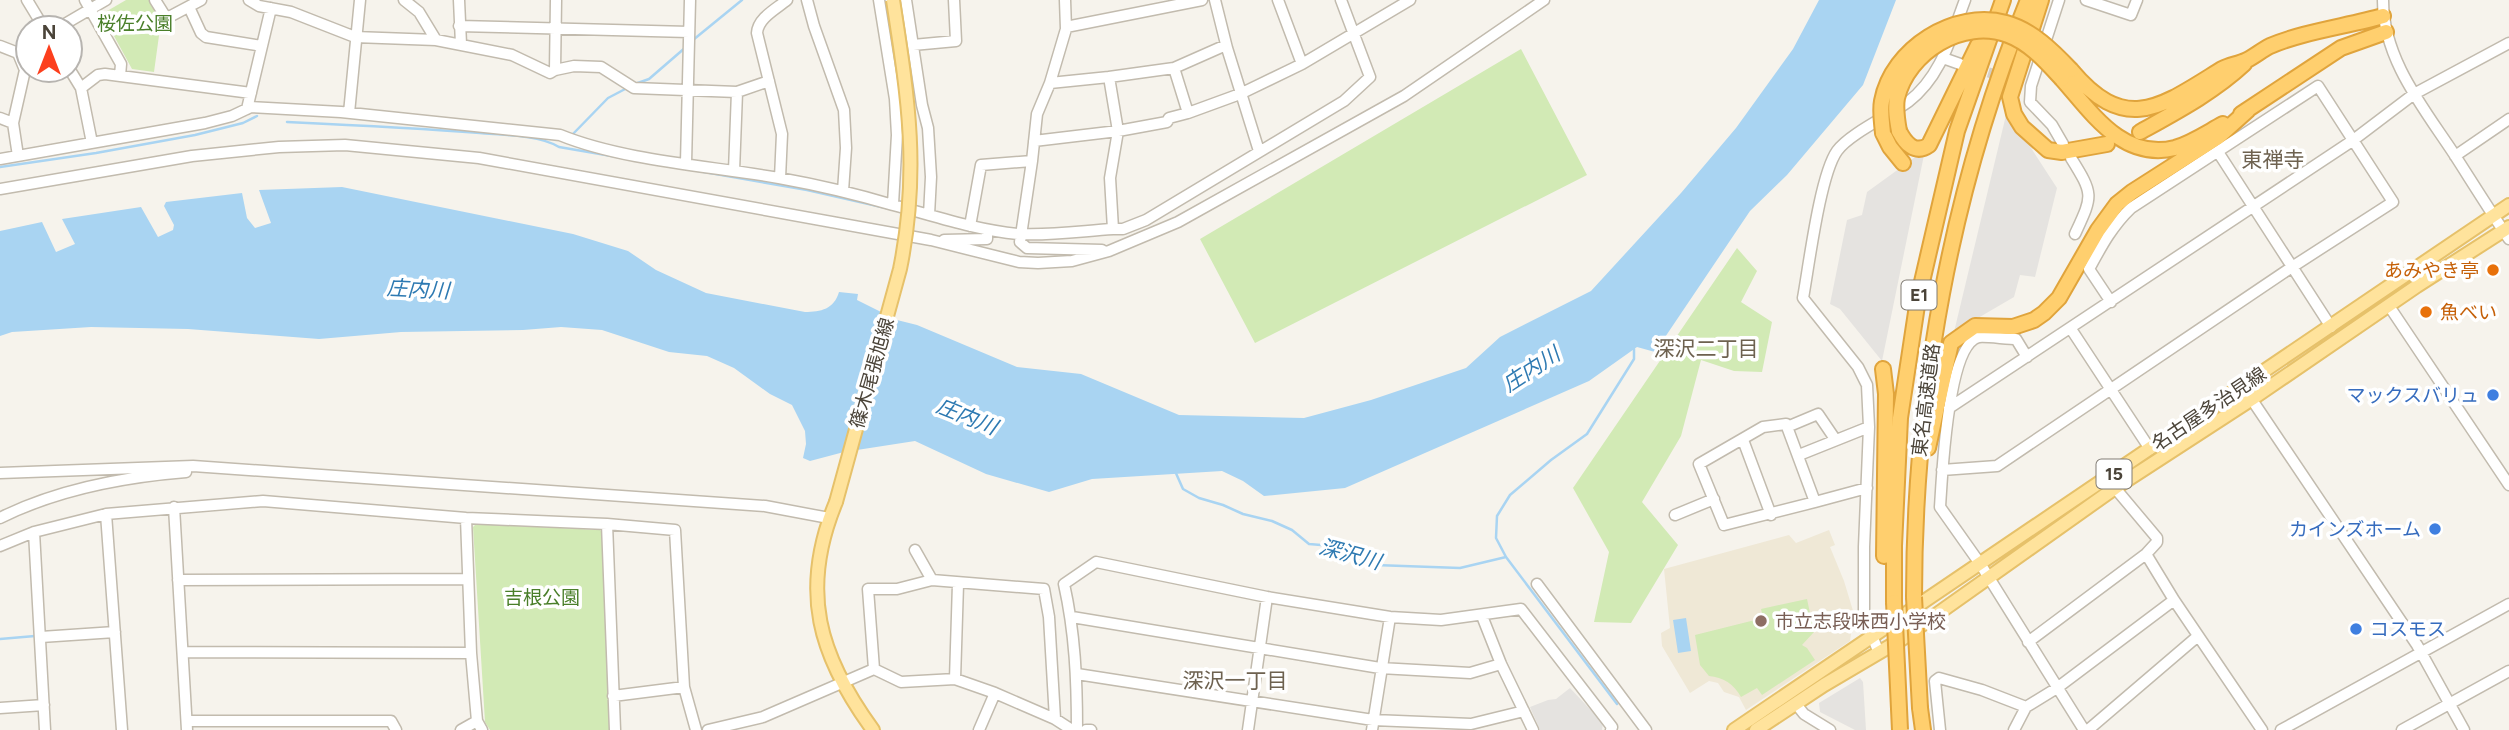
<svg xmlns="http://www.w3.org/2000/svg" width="2509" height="730" font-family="Figtree,'Noto Sans JP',sans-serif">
<rect width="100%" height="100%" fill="#f6f3ec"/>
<path fill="#efe8d6" d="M1829,530L1835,545L1830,547L1844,581L1854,614L1850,641L1746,710L1739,697L1724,692L1718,683L1709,681L1690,693L1662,646L1661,633L1670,628L1664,569L1789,535L1796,543Z"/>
<path fill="#d2eab5" d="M126,0H149L161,21L154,72L132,69L102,14Z
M1521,49L1587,175L1255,343L1200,239Z
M1737,248L1757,271L1741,302L1772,322L1762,372L1734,371L1701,360L1681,436L1642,502L1678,545L1631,623L1594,622L1609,552L1573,488Z
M476,524L600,530L605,534L613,730H490L485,722L473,527Z
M1807,599L1814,632L1802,645L1807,648L1815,660L1762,695L1757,688L1741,697C1734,684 1723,677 1709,676L1700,665L1695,635L1763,618L1761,609Z"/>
<path fill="#e5e3e0" d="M2007,111L2057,188L2035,277L2020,275L2014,297L1954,332Z
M1925,150L1882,361L1840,309L1830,304L1847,220L1862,215L1867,192Z
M1860,678L1863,682L1866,730H1855L1820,712L1819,703Z
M1570,688L1603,723L1602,730H1540L1530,707L1548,700L1556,699Z"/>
<path fill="#a9d4f2" d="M1819,0H1896L1863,85L1787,175L1750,211L1655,352L1637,347L1589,381L1345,488L1264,496L1243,481L1222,471L1092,479L1049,492L986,474L915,441L844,452L810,461L803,458L806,444L805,431L792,405L770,394L734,368L707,356L669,352L602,330L561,327L523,330L401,332L319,339L188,329L91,327L12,332L0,336V231L42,222L56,252L75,244L62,219L141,207L158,237L173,230L174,225L164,206L166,202L242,193L247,218L255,228L271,223L259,190L342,187L573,234L628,251L656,270L706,293L805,312C821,312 834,309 839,292L858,294L857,300L897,320L917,325L1017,367L1081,374L1179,415L1304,418L1371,400L1466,368L1500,337L1591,291L1681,193L1736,128L1793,49Z
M1686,618L1691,651L1678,653L1673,620Z"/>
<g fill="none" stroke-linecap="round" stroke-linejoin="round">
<path stroke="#a9d4f2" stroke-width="2.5" d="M693,40L742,0
M635,84L649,79L686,47
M287,122C352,125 416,128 480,133C502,135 540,135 559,147L629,159
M571,136L608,98L629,87
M0,167L96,153L195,135L243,123L257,116
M687,169L807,190L886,208
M1175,471L1183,489L1199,498L1223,505L1243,514L1272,521L1292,530L1309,544L1333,546L1375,565L1460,568L1506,557L1617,704
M1506,557L1496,538L1497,516L1510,495L1551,460L1587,434L1634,359V349
M0,639L35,636"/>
<path stroke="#d4d0c8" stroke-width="10" stroke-dasharray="10 5" stroke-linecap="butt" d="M1974,68L2020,82"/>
<g stroke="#c2bbae" stroke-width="13">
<path id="minor" d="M27,0L44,28
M85,0L121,64L120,76
M155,0L165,16L169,17L201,0
M249,0L259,6L291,12L355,37L436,40
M404,0L419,12L436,40L512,55L550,73L555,70L574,66L601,67L634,88L737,92L769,81
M459,0L461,44
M807,0L814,26L844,110L846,148L843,191
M879,0L895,99L897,135L893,204
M906,0L922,105L928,128L931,177L929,215
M1065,0L1066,29L1050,83L1037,114L1032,161L1020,242L1027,248L1102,250
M1215,0L1227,48L1259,151
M1278,0L1302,64
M2059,0L2031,86L2030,102L2052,125L2063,144
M2086,0L2131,15L2137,0
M2383,0C2383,59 2423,107 2454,154C2472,182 2490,211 2509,239
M189,7L201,33L206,37L262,46
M459,26L689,32
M1066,27L1202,0
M58,28L106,0
M913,45L956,41L954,0
M0,46L18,53L25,70L13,123L18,156
M18,53L28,47
M1943,58L1960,64
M1174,68L1226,45
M70,70L81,88L92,143
M555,70L556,0
M81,88L98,75L105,74L251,93
M247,109L271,8
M349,113L360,0
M1188,113L1240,94L1302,64L1410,0
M0,118L13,123
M1034,141L1118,131L1167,122L1169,118L1188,113L1174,68L1109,77
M2218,152L2331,327
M2455,156L2509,119
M2071,158C2094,195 2093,195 2075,234
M0,159L205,123L232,116L251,107L341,112L560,135C624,161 711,166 779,178C818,185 856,194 893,205C935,216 975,230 1018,234C1049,236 1082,231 1113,229L1110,178L1118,131L1109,77L1050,83
M686,163L690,0
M734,171L737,92
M780,178L782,134L757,33C758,18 776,9 787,0
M0,189L192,156L279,147L345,145L479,158L931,240L1019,262L1038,263L1072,261L1109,251L1178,222L1404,96L1544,0
M970,226L981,165L1032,161
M1113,229H1123L1146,220L1344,101L1370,77L1341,0
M944,240L987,239V230
M2389,306L2509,485
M2071,329L2150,449
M2027,357L2016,339C2007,339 1985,336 1979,337C1947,345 1942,479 1940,507L1981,565L2084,730
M2242,385L2417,645L2464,730
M1949,408L2352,141L2414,94L2509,43
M1787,427L1818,414L1835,439
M1743,440L1771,515
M1799,455L1869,427
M1942,470L1997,466L2292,267L2393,202L2318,86L2131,208C2112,226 2101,247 2089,269L2111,302
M0,473L193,466L765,506L829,518
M1815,502L1724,525L1699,464L1763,427L1786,424L1815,502L1867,488
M174,507L187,730
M106,514L122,730
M1675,515L1714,499
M0,518C56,490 124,477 186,472
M466,518L471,653L477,721L482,730
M607,524L615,730
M34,532L45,730
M0,546L34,532L106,514L263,501L466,518L607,524L675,530L684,687L696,730
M915,550L932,580
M2146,554L2174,600L2262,730
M178,580L468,579
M1537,584L1646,730
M1482,616L1501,664L1533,730
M1072,617L1380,668L1470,673L1501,664
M41,637L115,632
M2028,642L2146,554L2157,542V538L2115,488
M183,652L471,653
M1879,653L1864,616V547L1869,427L1867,385L1858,367L1803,298C1809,265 1820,175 1837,151C1849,134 1890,115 1908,102C1941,77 1951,37 1965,0
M874,669L868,589H897L932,580L1044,589L1049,617L1055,719
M1077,674L1373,720L1471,724L1524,711
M955,679L958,584
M613,696L684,687
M1796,704L1804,714L1830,730
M0,708L44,705
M187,721H391L396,730
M461,730L477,721
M708,730L763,717L874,669L901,682L955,679L995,693L1055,719L1072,730
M979,730L995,693
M1077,730C1077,680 1075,633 1064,584L1096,562L1267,597L1390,617L1441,620L1521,609L1612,727L1611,730
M1086,730H1091
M1248,730L1267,597
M1372,730L1390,617
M1940,730L1935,681L1939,678L1982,690L2026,707
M2014,730L2026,707L2057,688L2174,600
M2088,730L2198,636
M2281,730L2509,604
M2402,730L2509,671"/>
</g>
<g stroke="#e6c16a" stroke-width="16">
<path id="major" d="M836,502C799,591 819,656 873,730
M1734,730L2509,205
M1756,730L1824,685L1902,639L2115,488L2252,399L2417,286L2509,227"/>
</g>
<g stroke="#e0a43c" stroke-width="18">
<path id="highway" d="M2041,0L2010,97L2014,114L2022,127L2048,150L2062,152L2107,144
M2071,70C2126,136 2162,106 2222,69C2230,65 2239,64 2247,60C2255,56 2262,50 2270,46C2302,32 2348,26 2383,16
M2062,79C2092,113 2123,161 2175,148C2192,143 2208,132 2223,124
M2241,114L2341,48L2386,32
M1899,131C1905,143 1915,155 1929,145L1978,45
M2140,132C2176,112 2214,92 2244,64
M1883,133L1890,147L1903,163
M1883,369L1886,394L1884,556
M1928,448L1951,343L1975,326L2013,327L2034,320L2044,313L2059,298L2098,230L2117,204L2132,192L2218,137L2248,110
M1914,597C1914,393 1951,189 2028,0
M1894,602V546L1900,418L1918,299L1957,131L2003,0
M1920,708L1923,730"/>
</g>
<use href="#minor" stroke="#fff" stroke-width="10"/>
<use href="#major" stroke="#ffe39c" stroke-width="12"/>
<use href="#highway" stroke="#ffcf6e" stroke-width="14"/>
<g stroke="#e6c16a" stroke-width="16" stroke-linecap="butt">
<path id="major-bridge" d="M836,502L900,269C920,171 908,97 893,0"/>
</g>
<g stroke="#e0a43c" stroke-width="18" stroke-linecap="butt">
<path id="highway-bridge" d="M1899,131C1897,120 1895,109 1897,98C1908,52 1963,18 2008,35C2030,43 2047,63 2062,79
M1883,133C1882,122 1880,111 1882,101C1892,48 1955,9 2006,23C2032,30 2053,51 2071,70
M1914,597L1920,708
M1894,602L1900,730"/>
</g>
<use href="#major-bridge" stroke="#ffe39c" stroke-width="12"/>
<use href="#highway-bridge" stroke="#ffcf6e" stroke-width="14"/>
</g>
<g fill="#e8710a" stroke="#fff" stroke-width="2.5">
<circle cx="2493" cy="270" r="7"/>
<circle cx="2426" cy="312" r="7"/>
</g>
<g fill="#3f7fe0" stroke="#fff" stroke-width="2.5">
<circle cx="2493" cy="395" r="7"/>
<circle cx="2435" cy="529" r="7"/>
<circle cx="2356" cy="629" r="7"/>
</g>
<circle fill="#8d6e63" stroke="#fff" stroke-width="2.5" cx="1761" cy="621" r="7"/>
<g text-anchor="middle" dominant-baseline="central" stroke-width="7" stroke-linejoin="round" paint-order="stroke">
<g fill="#fff" stroke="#817c74" stroke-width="2">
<rect x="1901.5" y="280.5" width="35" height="29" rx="5"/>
<rect x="2096.5" y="459.5" width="35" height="29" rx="5"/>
</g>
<g font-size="18" font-weight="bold" fill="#4b4439">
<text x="1919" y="295">E1</text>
<text x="2114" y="474">15</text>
</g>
<g font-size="19" fill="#4a7f2a" stroke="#fff">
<text x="135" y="23">桜佐公園</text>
<text x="542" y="597">吉根公園</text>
</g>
<g font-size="19" fill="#c56008" stroke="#fff" text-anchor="end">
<text x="2479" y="270">あみやき亭</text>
<text x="2440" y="312" text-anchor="start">魚べい</text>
</g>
<g font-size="19" fill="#4b4439" stroke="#fff">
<text transform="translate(872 373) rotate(-74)">篠木尾張旭線</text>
<text transform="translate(1926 400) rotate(-83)">東名高速道路</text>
<text transform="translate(2209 409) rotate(-34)">名古屋多治見線</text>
</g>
<g font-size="19" fill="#366cbe" stroke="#fff" text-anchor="end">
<text x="2479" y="395">マックスバリュ</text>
<text x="2421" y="529">カインズホーム</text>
<text x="2370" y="629" text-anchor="start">コスモス</text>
</g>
<g font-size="19" fill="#785e54" stroke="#fff" text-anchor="start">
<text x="1775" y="621">市立志段味西小学校</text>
</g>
<g font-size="21" fill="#6e6250" stroke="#fff">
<text x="2273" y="159">東禅寺</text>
<text x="1706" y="348">深沢二丁目</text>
<text x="1235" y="680">深沢一丁目</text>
</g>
<g font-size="21" font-style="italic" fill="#2e7ab2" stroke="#fff">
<text transform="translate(418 289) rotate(3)">庄内川</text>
<text transform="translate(1531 369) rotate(-33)">庄内川</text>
<text transform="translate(967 416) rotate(22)">庄内川</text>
<text transform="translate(1350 554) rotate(15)">深沢川</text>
</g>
</g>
<g transform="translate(49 49)"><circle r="33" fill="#ffffff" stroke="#b7b4b0" stroke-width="2"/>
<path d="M0-5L12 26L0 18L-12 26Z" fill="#fc3f1d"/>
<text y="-10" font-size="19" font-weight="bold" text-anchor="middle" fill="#4b4439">N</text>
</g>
</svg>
